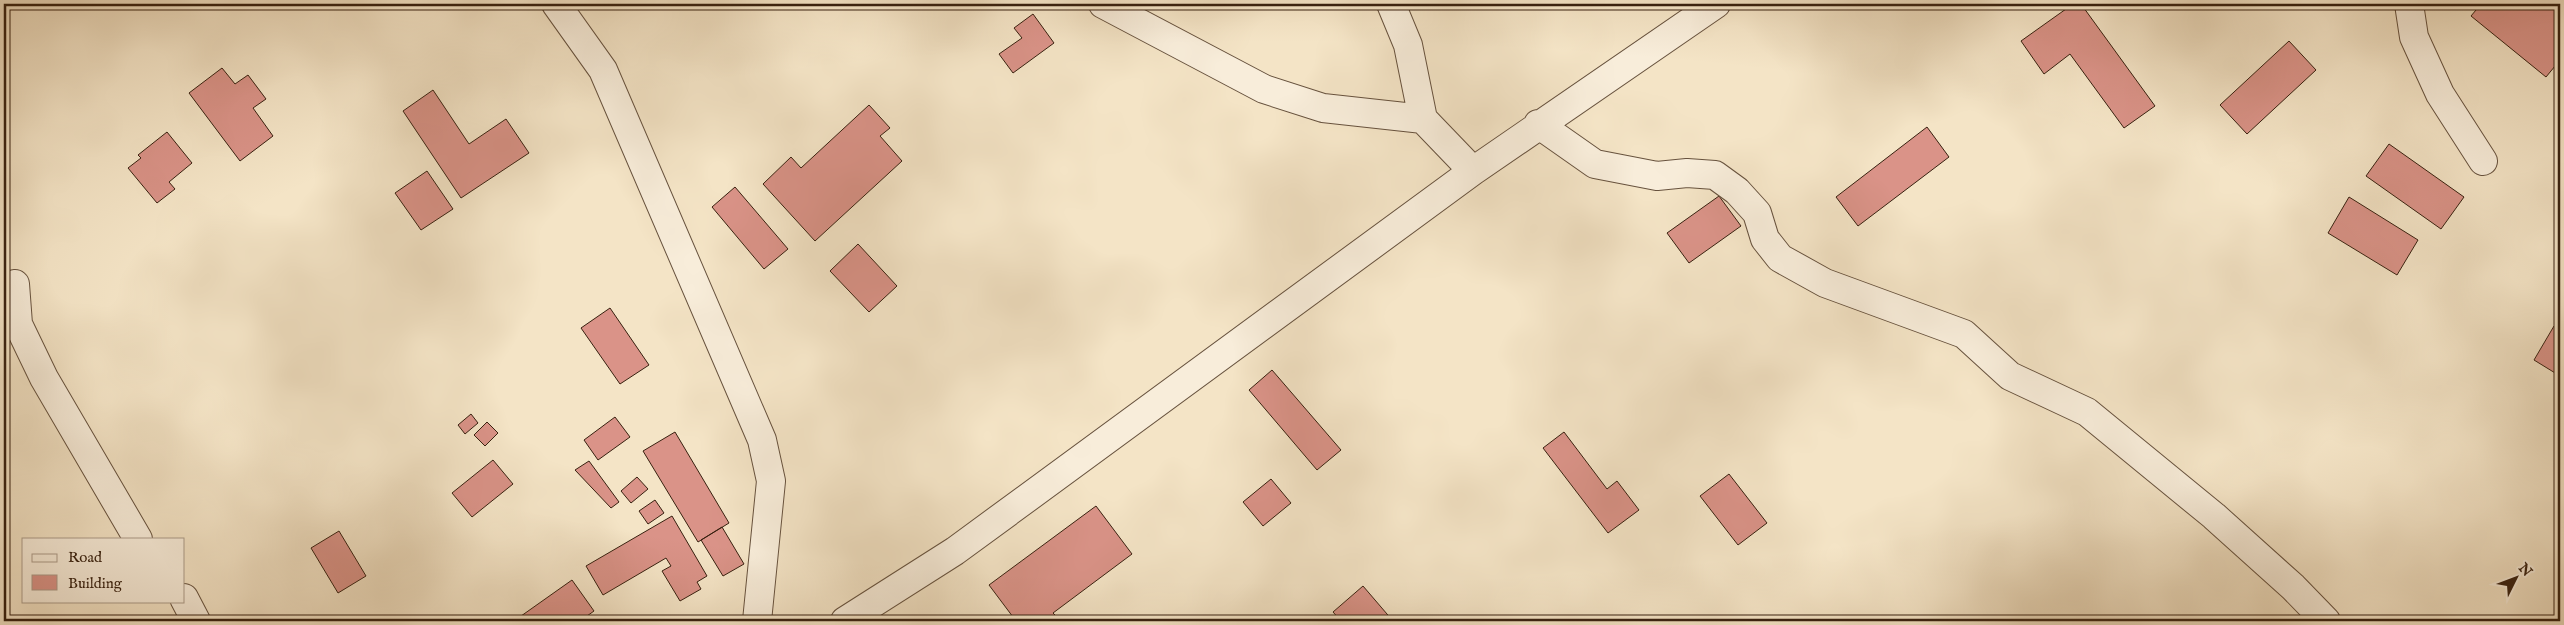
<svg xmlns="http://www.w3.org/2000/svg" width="2564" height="625" font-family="'IM FELL English',serif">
<rect width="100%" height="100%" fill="#f4e4c6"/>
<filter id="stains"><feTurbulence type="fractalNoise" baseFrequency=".004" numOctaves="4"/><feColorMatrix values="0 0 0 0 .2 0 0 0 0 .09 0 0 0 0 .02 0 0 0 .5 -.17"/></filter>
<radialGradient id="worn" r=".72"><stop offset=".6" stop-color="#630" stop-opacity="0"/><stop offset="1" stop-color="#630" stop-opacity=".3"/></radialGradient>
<path fill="#da9388" stroke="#382110" d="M2073,4H2081L2155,106L2124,128L2070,54L2044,74L2021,41Z
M2481,4H2560V60L2546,77L2471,16Z
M1033,14L1054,43L1013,73L999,54L1022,38L1014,28Z
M2289,41L2316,70L2247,134L2220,105Z
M222,68L235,84L248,75L266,99L253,108L273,136L240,161L189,93Z
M433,90L469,144L506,119L529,153L461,198L403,111Z
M869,105L890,128L880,136L902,161L815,241L763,184L791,157L801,168Z
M1927,127L1949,157L1858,226L1836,197Z
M167,132L192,163L169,182L175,189L157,203L128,168L141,158L138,155Z
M2389,144L2464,197L2441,229L2366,176Z
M427,171L453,209L421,230L395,193Z
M735,187L788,249L764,269L712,207Z
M1719,196L1741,226L1689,263L1667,233Z
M2349,197L2418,240L2397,275L2328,233Z
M858,244L897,286L869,312L830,271Z
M610,308L649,365L620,384L581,328Z
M2554,326L2560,330V376L2534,360Z
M1272,370L1341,450L1317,470L1249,390Z
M471,414L478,423L465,434L458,425Z
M615,417L630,437L598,460L584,440Z
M487,422L498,433L485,446L474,435Z
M675,432L729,523L698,542L643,451Z
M1564,432L1607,489L1617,481L1639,510L1608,533L1543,448Z
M493,460L513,484L472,517L452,493Z
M589,461L619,502L611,508L575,470Z
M1729,474L1767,523L1738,545L1700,496Z
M637,477L648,489L631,503L621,491Z
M1271,479L1291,503L1263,526L1243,502Z
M655,500L664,513L648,524L639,511Z
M1096,506L1132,554L1053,613L1057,617L1051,621H1016L989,585Z
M672,516L707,576L697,582L701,589L680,601L662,571L671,566L666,558L603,595L586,566Z
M722,527L744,564L723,576L701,540Z
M339,531L366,576L338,593L311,548Z
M572,580L594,611L580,621H514Z
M1363,586L1393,621H1341L1333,612Z"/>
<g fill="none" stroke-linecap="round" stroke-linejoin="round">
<g stroke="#67523e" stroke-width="30">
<path id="street" d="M556,4L603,70L762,440L771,481L757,621
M1103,4L1264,89L1323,108L1423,119
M1391,4L1408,45L1423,119L1473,171
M2409,4L2414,37L2440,94L2483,161
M1538,124L1595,164L1657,176L1687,173L1715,175L1737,191L1757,213L1765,239L1780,258L1825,283L1964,334L2010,376L2087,412L2214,516L2293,587L2326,621
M15,284L18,324L44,378L138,539
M184,598L196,621
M845,621L955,551L1473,171L1716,4"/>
</g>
<use href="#street" stroke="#f8edda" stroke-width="28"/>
</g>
<rect width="2564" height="625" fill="none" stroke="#f4e4c6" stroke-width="20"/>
<rect x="5" y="5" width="2554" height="615" fill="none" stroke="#382110" stroke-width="2.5"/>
<rect x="10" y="10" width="2544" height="605" fill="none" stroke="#382110"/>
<rect x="22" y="538" width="162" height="65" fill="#f8edda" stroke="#ab9b89"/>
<rect x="32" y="554" width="25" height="8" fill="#f8edda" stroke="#ab9b89"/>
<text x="68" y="562" font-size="15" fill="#382110">Road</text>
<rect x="32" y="575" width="25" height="15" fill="#da9388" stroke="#ab9b89"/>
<text x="68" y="588" font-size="15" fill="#382110">Building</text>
<g transform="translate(2516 578) rotate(48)" stroke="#f8edda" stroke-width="4" paint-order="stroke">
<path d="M0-4L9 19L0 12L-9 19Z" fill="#382110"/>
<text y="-8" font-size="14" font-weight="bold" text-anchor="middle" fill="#382110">N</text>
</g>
<rect width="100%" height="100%" filter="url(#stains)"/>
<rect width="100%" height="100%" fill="url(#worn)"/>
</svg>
